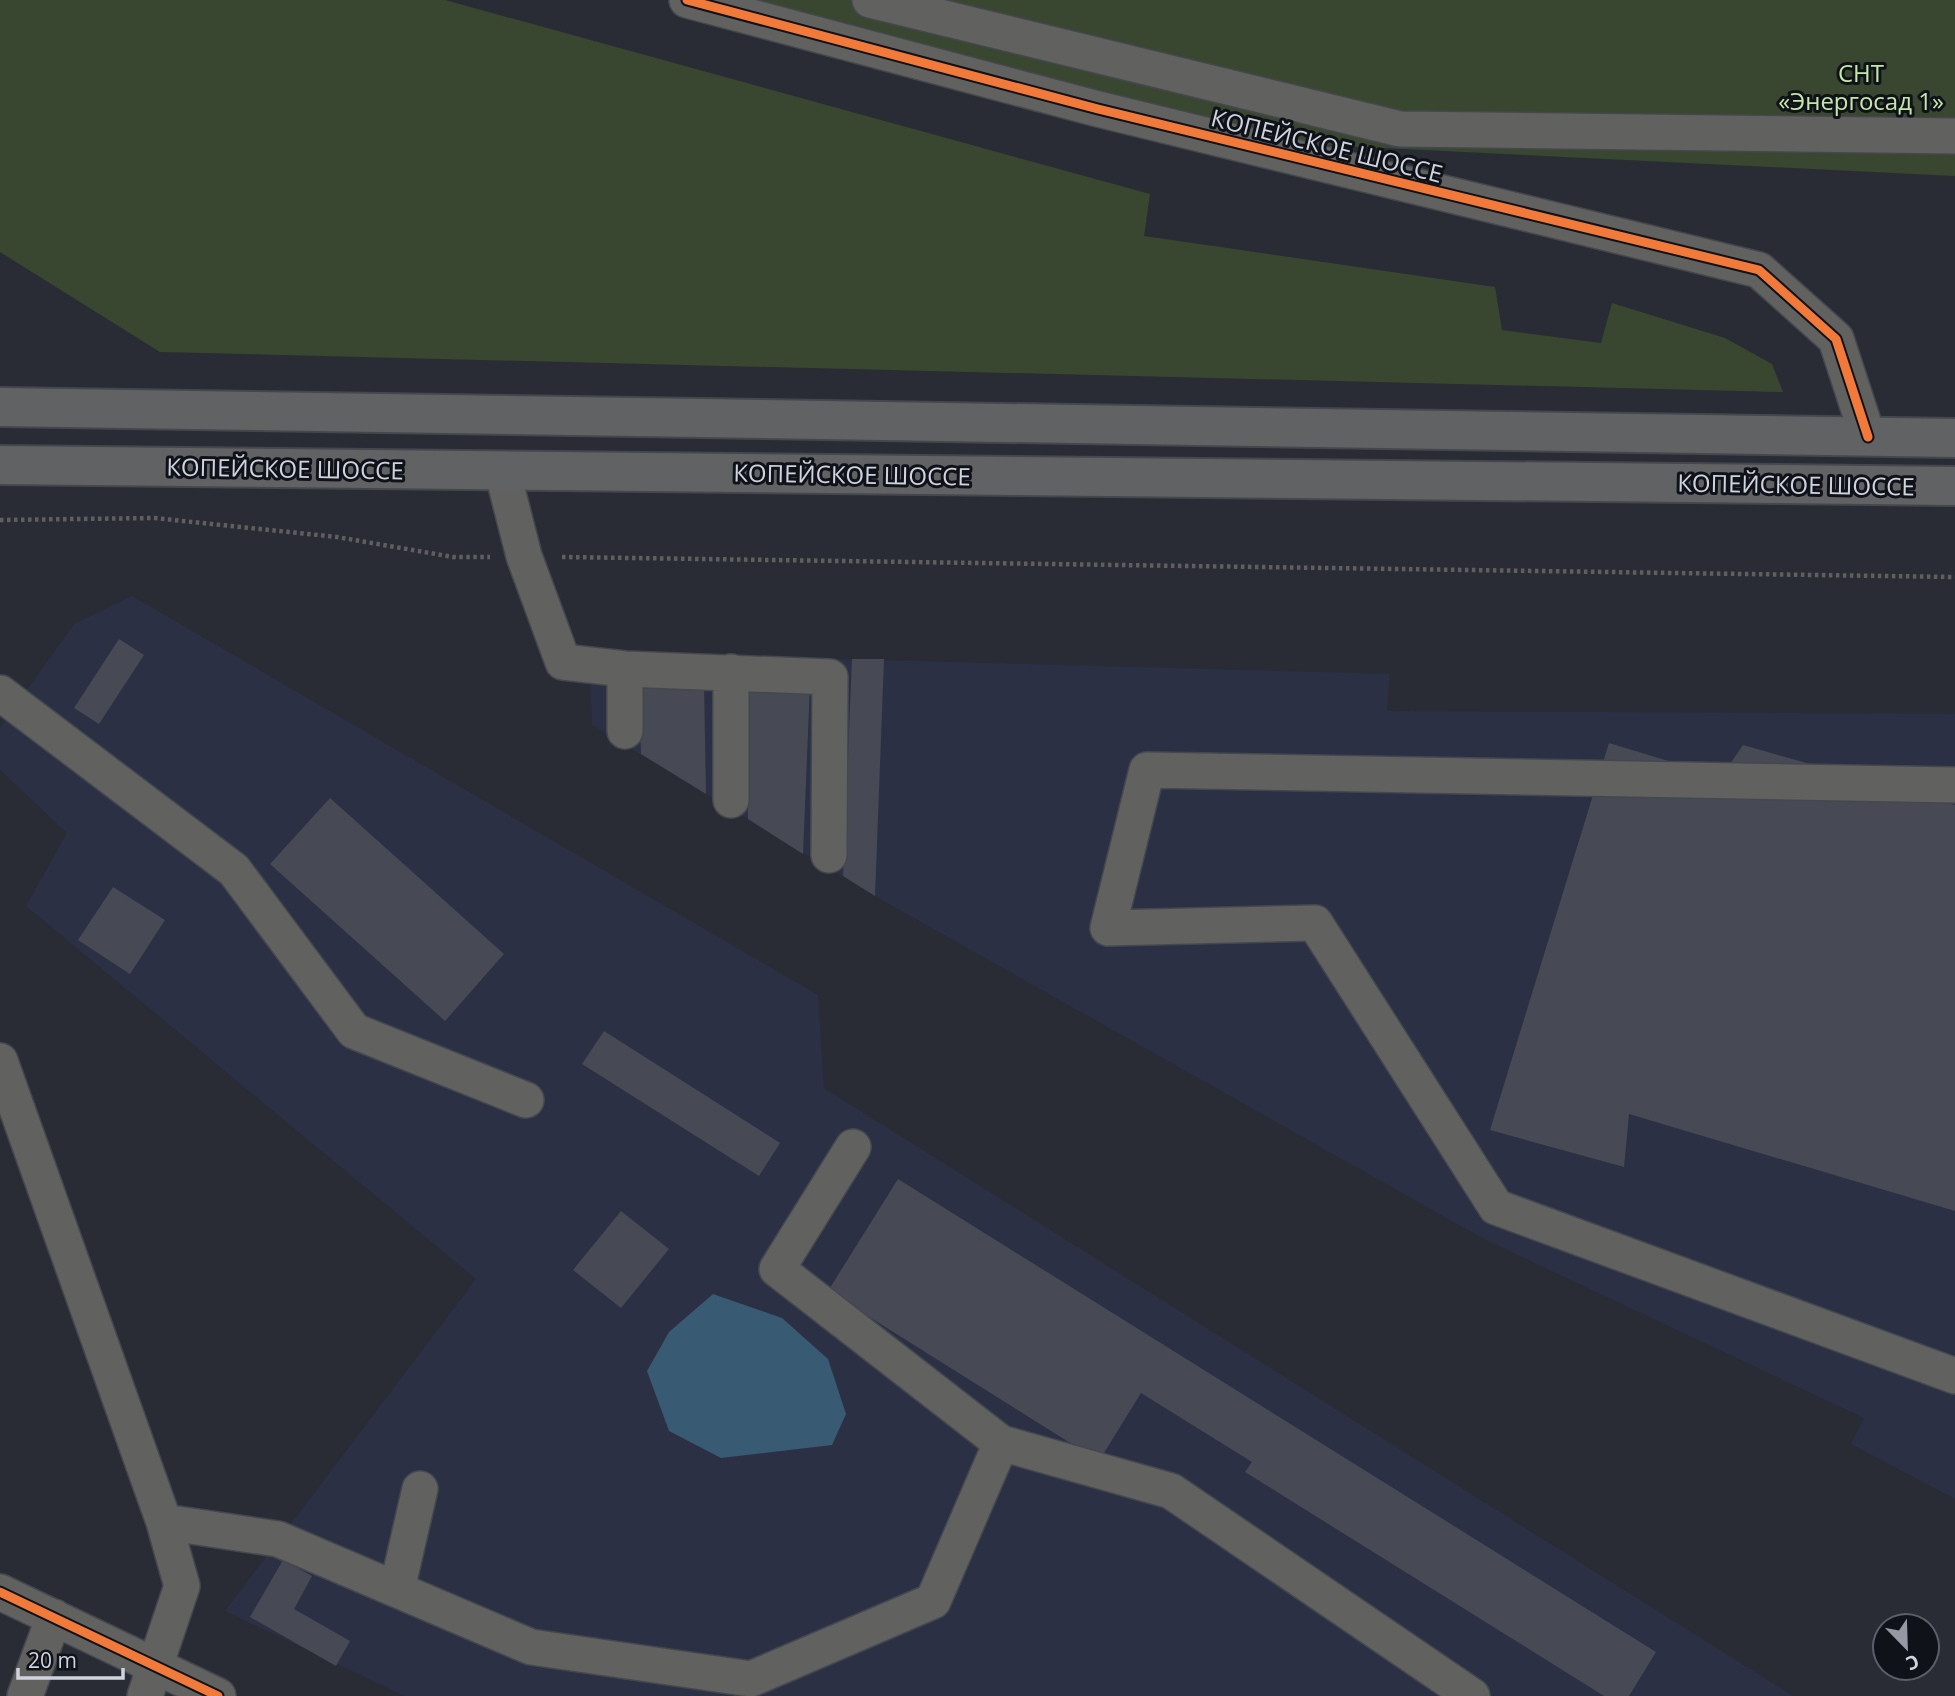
<svg xmlns="http://www.w3.org/2000/svg" width="1955" height="1696" font-family="'Open Sans',sans-serif">
<rect width="100%" height="100%" fill="#292c34"/>
<path fill="#2b3044" d="M132,596L818,995L824,1088L1793,1696H405L225,1611L476,1279L26,906L67,833L0,770V728L74,624Z
M589,652L1390,674L1387,711L1955,714V1499L1851,1444L1864,1418L1484,1239L875,896L592,725Z"/>
<path fill="#394730" d="M0,0H445L1150,194L1144,236L1495,287L1502,330L1601,343L1612,303L1725,338L1772,364L1783,392L160,352L0,252Z
M725,0H1955V176L1261,142Z"/>
<path fill="#385a72" d="M713,1294L782,1318L828,1359L846,1414L832,1445L721,1458L669,1431L647,1371L669,1332Z"/>
<path fill="#474a54" d="M119,639L144,655L99,724L74,708Z
M852,659H884L875,896L843,876Z
M704,684L706,794L641,754L639,686Z
M810,685L803,854L748,819L747,687Z
M1609,743L1721,777L1743,745L1955,805V1211L1629,1114L1624,1167L1490,1130Z
M330,798L504,954L445,1021L270,864Z
M113,887L165,920L130,974L78,940Z
M604,1031L780,1143L759,1176L582,1064Z
M898,1179L1656,1652L1629,1696H1604L1245,1472L1252,1462L1141,1393L1099,1461L828,1291Z
M621,1211L669,1249L621,1308L573,1270Z
M283,1560L312,1576L294,1609L350,1641L336,1666L250,1617Z"/>
<g fill="none" stroke-linecap="round" stroke-linejoin="round">
<g stroke="#44484e" stroke-width="38">
<path id="minor" d="M687,0L1098,109L1759,270L1836,339L1868,437
M870,0L1400,129L1955,136
M502,470L524,556L563,662L625,669L830,677L829,855
M625,669V731
M731,672V800
M0,693L234,870L354,1031L526,1100
M1955,785L1147,770L1108,928L1315,923L1496,1207L1955,1376
M0,1061L164,1522L182,1586L145,1696
M853,1147L777,1269L1001,1443
M164,1522L278,1539L531,1647L751,1679L933,1601L1001,1443L1171,1491L1472,1696
M397,1589L420,1489
M0,1592L218,1696
M25,1696L54,1617"/>
</g>
<g stroke="#44484e" stroke-width="42">
<path id="major" d="M0,407L1955,438
M0,465L1955,486"/>
</g>
<path stroke="#5f5f60" stroke-width="4.5" stroke-dasharray="3.5 3.5" stroke-linecap="butt" d="M0,520L154,518L337,537L453,557H490
M562,557L1955,577"/>
<use href="#minor" stroke="#61615f" stroke-width="35"/>
<use href="#major" stroke="#616263" stroke-width="38"/>
<g stroke="#101219" stroke-width="13">
<path id="cycleway" d="M687,0L1098,109L1759,270L1836,339L1868,437
M0,1592L218,1696"/>
</g>
<use href="#cycleway" stroke="#f17a3a" stroke-width="9"/>
</g>
<g text-anchor="middle" dominant-baseline="central" stroke-width="6" stroke-linejoin="round" paint-order="stroke">
<g font-size="24" fill="#c4e6a9" stroke="#101219">
<text x="1861" y="72">СНТ<tspan x="1861" dy="28">«Энергосад 1»</tspan></text>
</g>
<g font-size="24" fill="#cfd3dd" stroke="#101219">
<text transform="translate(1327 145) rotate(14)">КОПЕЙСКОЕ ШОССЕ</text>
<text transform="translate(285 468) rotate(1)">КОПЕЙСКОЕ ШОССЕ</text>
<text transform="translate(852 474) rotate(1)">КОПЕЙСКОЕ ШОССЕ</text>
<text transform="translate(1796 484) rotate(1)">КОПЕЙСКОЕ ШОССЕ</text>
</g>
</g>
<g transform="translate(1906 1647) rotate(157)"><circle r="33" fill="#101219" stroke="#5c5f67" stroke-width="2"/>
<path d="M0-5L12 26L0 18L-12 26Z" fill="#9599a2"/>
<text y="-10" font-size="19" font-weight="bold" text-anchor="middle" fill="#cfd3dd">С</text>
</g>
<path d="M18 1668v10h105v-10" fill="none" stroke="#cfd3dd" stroke-width="3.5"/>
<text x="28" y="1668" font-size="21" fill="#cfd3dd" stroke="#101219" stroke-width="5" paint-order="stroke">20 m</text>
</svg>
